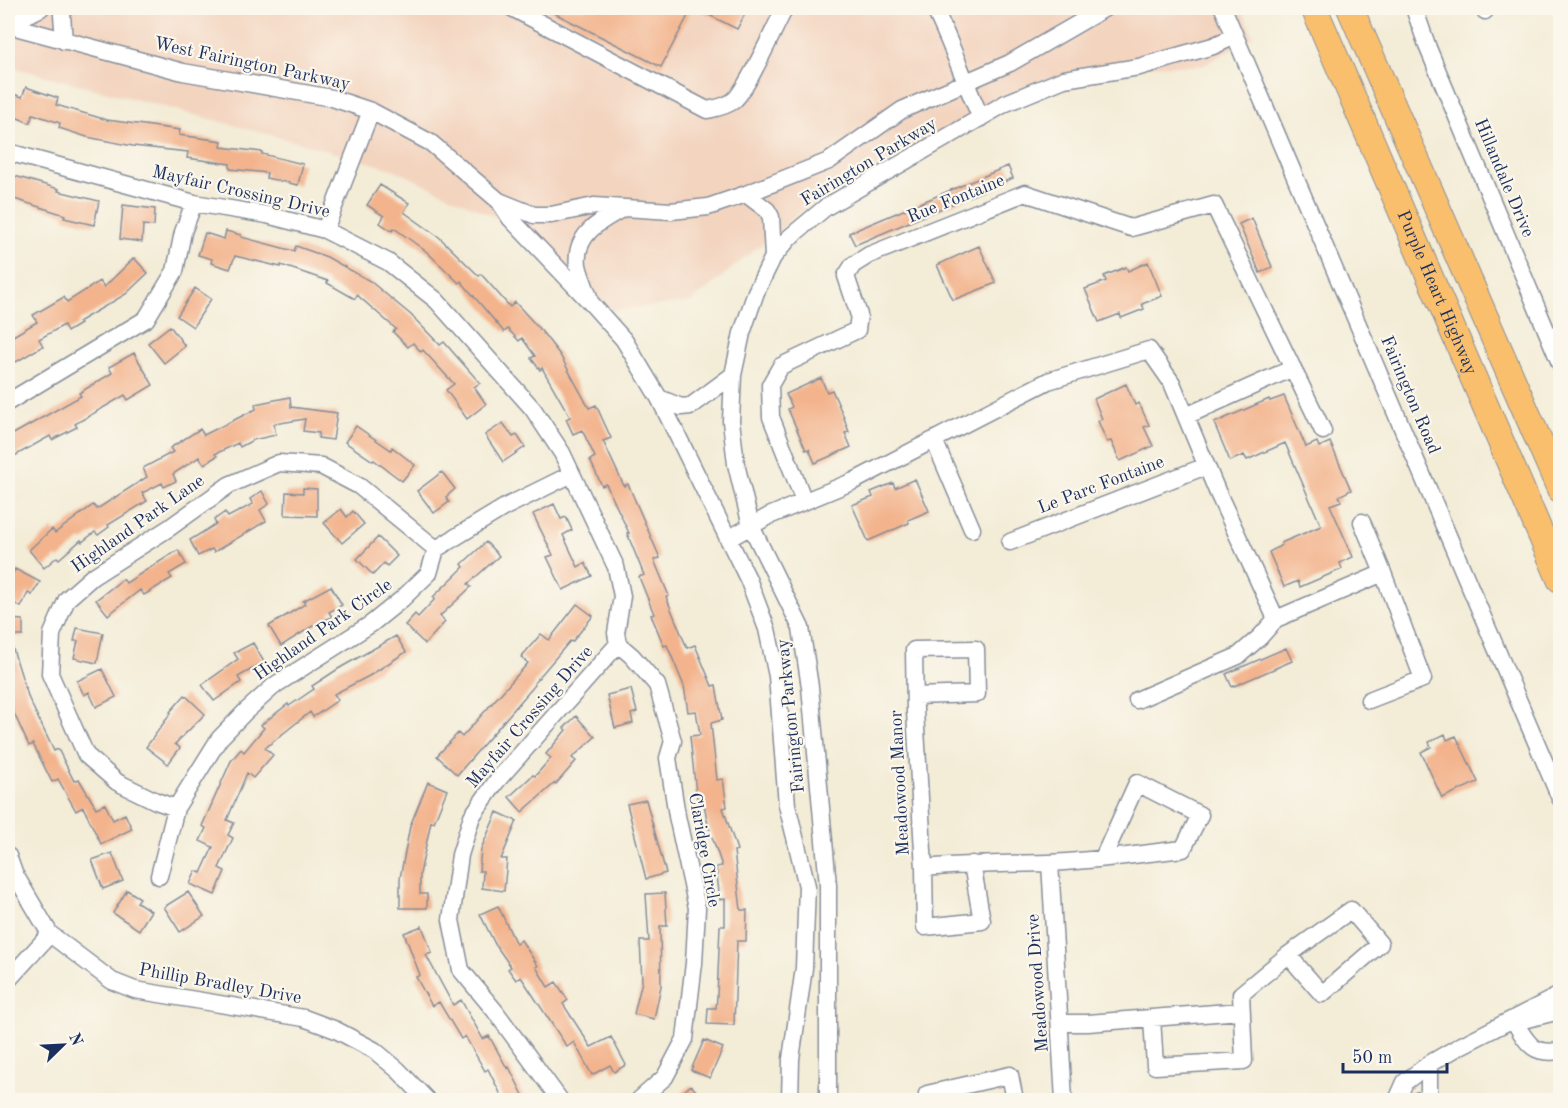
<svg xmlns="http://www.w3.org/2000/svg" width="1568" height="1108" font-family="'Old Standard TT',serif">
<rect width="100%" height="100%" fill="#fbf7ec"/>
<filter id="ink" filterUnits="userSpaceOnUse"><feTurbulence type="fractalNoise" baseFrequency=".0167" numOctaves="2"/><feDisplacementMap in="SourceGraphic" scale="12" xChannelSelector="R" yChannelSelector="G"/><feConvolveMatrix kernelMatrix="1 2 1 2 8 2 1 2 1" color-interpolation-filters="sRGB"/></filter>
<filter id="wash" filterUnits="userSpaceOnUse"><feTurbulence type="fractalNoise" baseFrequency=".008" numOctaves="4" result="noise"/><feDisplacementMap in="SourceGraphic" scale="24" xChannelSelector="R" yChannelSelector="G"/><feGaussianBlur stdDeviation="1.35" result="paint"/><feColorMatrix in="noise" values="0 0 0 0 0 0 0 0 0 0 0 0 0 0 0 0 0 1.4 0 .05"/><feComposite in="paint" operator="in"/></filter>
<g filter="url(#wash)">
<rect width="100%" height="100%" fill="#f3ecd7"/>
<path fill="#f3d4bf" d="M8,8H1242L1253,36L1202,66L1107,65L829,189L691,302L593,312L533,235L393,169L275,136L8,66Z"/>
<g id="blocks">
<path fill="#f3b48d" d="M544,8H692L661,67Z
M695,8H748L737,29Z
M26,87L58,98L56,105L107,120L180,130L179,135L222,141L221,147L262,152V154L303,164L298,185L266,178L267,173L230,169V164L187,158L188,152L133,146L87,137L59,128L60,123L33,114L30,123L8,114V92L22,97Z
M1008,166L1013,178L855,245L849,233Z
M8,174L59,189L58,191L99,201L94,225L64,218L65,215L8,197Z
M380,185L409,203L404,212L439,237L479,276L481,274L510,307L515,302L543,333L560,355L589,408L596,405L611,438L603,441L624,486L628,484L660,558L654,560L669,596L666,597L687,648L695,645L712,686L716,685L722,720L711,723L717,780L723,779L727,807L723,808L737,850L734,851L741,910H747L746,941H737L734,1025L707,1024L708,1008H716L717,997L720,926H725V899L720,900L716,867L722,866L708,825L703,798H697L695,784L690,736L700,735L696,711L688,712L684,686L667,645L664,646L651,615L654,614L639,577L644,575L627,533H629L606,484L602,486L590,460L595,457L582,430L573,434L566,419L570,417L542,368L540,370L531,358L535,356L522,338L519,341L508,329L504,332L461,281L459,283L427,252L394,228L392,231L380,223L384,216L367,205Z
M123,205L155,209L154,226L143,225L142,242L120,239Z
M1252,218L1272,267L1260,273L1239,224Z
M226,231L241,235V237L294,251L296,246L327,257L370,281L411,315L440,345L444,342L480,383L474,387L486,404L467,419L446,390L454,384L423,350L421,352L413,343L408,347L393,332L396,329L357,295L355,299L327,283L328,281L281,265V267L235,256L230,269L211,263L212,259L198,255L205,233L224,239Z
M979,246L996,283L953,300L937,265Z
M134,258L148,273L126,294L78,322L80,324L67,332L64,325L39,339L43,346L16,362L8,348V339L37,322L33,315L64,297L67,302L100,281L104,287Z
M1148,262L1162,296L1142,304L1144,309L1121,318L1120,314L1099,322L1085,289L1106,281L1104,276L1126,267L1128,271Z
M195,288L211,299L193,327L177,316Z
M170,326L185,346L164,363L148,343Z
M134,353L153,385L128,400L125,395L75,424L77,427L52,440L50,436L11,458L8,451V437L81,396L79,393L112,373L109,367Z
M821,378L827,392L832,390L843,415L849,432L845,433L851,447L815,463L809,449L806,450L788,409L792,407L786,394Z
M1126,384L1135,405L1139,403L1149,425L1144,427L1153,446L1120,461L1111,441L1107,442L1098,421L1102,419L1094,399Z
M1284,396L1306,447L1317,442L1319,447L1330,442L1351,490L1339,496L1341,501L1330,505L1353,557L1340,563L1342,569L1300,587L1298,581L1284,587L1269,552L1282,545L1281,543L1321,526L1285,443L1247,460L1244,455L1230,461L1214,423L1269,399L1270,401Z
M290,397L291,407L337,413L333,440L318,438L319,433L303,431L305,419L274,424L276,435L253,440L240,447L238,443L215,454L217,456L204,464L199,457L173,474L176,481L164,487L162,483L142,493L147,501L108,525L109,527L98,535L95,532L82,542L81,540L59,559L57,557L44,568L29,550L52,529L55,533L93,505L97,509L147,477L143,468L173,452L170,448L200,429L204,435L256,409L255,404Z
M503,423L513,437L517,435L525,447L503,462L485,435Z
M356,426L391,450L392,447L415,465L402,481L374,460L373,461L345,442Z
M442,472L455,489L446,497L449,502L434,513L417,491Z
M915,479L929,511L908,520L909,523L868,541L852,505L873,497L871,492L893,483L895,488Z
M303,488L317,489V516L285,515L286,492L303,493Z
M262,491L269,504L260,510L266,521L214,552L212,549L198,556L190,540L216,524L214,520L225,512L228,517L253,504L250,499Z
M554,504L561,519L566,517L572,530L563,535L578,567L585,563L592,576L563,590L547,557L553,555L533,514Z
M341,509L347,517L353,511L364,524L342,543L324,523Z
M378,537L397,556L387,566L384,563L373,575L357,559Z
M486,542L499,556L468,584L471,587L440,616L445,622L425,644L405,625L415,614L418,617L435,599L433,597L464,567L462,564Z
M178,550L186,564L169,574L172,578L144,595L140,590L108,615L96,600L123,579L126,583Z
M15,569L40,582L32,595L28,593L21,607L8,600V583Z
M331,586L342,605L329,612L332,617L316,624L281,646L269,626L305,604L303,601Z
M577,604L593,616L572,642L570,641L534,683L535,685L457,775L437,756L458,733L462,737L528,663L521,657L541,634L549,640Z
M8,619L23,620V636H8Z
M77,628L103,633L97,663L74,658L78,641H74Z
M396,636L406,652L369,676L334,694L338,700L313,717L310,712L265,748L273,755L253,778L247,773L227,820L234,823L228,835L233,838L219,868L225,871L215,895L190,884L196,871L201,873L213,847L200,841L206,828L202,826L231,761L241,749L244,752L264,728L261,725L288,704L289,706L314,689L312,686L338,669Z
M8,640H10L29,699L54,751L58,749L74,781L79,779L96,808L105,804L113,820L125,814L132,829L101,844L83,807L76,811L58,779L52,782L33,744L29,746L8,700Z
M253,643L264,662L238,677L241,682L214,701L202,685L238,659L234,653Z
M1286,648L1292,661L1232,687L1226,674Z
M102,669L116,697L96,707L89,692L84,695L77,681Z
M631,689L637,712L631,714L633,723L615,728L607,695Z
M185,695L205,714L175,744L180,748L168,764L146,747L171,713L170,712Z
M576,716L595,737L572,758L576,761L556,784L555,783L522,812L509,797L533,775L535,776L551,758L546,754L566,730L564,728Z
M1445,734L1447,740L1456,736L1478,782L1442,798L1421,752L1431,747L1429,742Z
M428,782L447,790L434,822L431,821L420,874V894H427V908H400V878L410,826Z
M646,800L666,873L646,879L627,804Z
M497,812L517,821L501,859H507L504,891L482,888L483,871H479L481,849Z
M112,853L123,881L103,889L92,860Z
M127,890L140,898L137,902L151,911L139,930L113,913Z
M188,892L204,916L180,932L164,907Z
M665,893L667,926H660L661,986L654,1019L634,1014L642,981L640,941H649L646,894Z
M498,906L516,944L521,940L538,966L536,967L548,987L556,982L568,1000L563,1004L591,1047L611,1037L626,1065L614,1072L610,1065L592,1075L574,1042L567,1047L521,977L516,980L508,969L511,967L495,944L480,914Z
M422,926L432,953L426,955L453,1005L461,1000L483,1039L489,1036L507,1068L509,1067L524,1097L517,1101H504L488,1069L485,1071L465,1036L461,1039L439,1002L432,1006L416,977L420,975L404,933Z
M704,1040L723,1048L710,1078L691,1070Z
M691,1085L704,1101H673Z"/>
</g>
</g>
<g filter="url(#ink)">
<use href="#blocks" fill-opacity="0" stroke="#878e9a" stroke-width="1.5"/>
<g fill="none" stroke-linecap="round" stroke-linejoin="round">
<g stroke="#878e9a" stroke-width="19">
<path id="minor" d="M512,8L707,110C716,108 725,107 733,101C747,91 775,26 785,8
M934,8C952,44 964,81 981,118
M1223,8L1560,798
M1414,8L1428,48L1560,363
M1485,11L1486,8
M8,24L41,8
M8,25L183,72L332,98L371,111L431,143L499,201L534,215H551L594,206L671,211L708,207L746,194L829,161L902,110L1010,63L1105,8
M64,41L62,15L64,8
M8,152L194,203L267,215L325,230L388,262L436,300L533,409L562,453L616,567L622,596L616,633L618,644L496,782L472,816L460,855L451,920L461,970L495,1011L560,1100
M746,194L767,210L771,217L773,257
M499,201L510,218L591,303L624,340L659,398L748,579L767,629L777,676L787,805L807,886L804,968L791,1059L790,1100
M325,230L371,111
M589,297C585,286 580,275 578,265C574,235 600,221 622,209
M659,398L681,407L691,406L733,375
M8,402L146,319L175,271L183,232L194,203
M1186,416L1293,368
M934,440L972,529
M804,501L771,417L770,385L781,366L857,330L859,315L846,276L853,265L869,255L1025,193L1131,228L1214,205L1323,431
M1362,522L1383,573L1423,679L1369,700
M728,539L769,516L854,481L1048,381L1149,350L1172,383L1217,491L1276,619
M1010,542L1206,466
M618,644L632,656L657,685L673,741L668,758L677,816L697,908L694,963L685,1039L665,1077L639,1100
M915,696L977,694L976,649L914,650L915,711L924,868L925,927L982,921L972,864
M1137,700L1238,656L1260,637L1276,619L1383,573
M176,808L156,801L117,782L86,755L50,674L52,634L67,599L92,577L169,528L229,485L279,463L321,466L359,486L436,549
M8,856L14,873L50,934L112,981L135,990L304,1018L336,1030L374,1050L398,1070L427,1100
M1050,863L1064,1100
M924,868C966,864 1007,864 1049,863C1094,861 1139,854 1183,849L1200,815L1137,783L1103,858
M159,876L176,808L219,739L245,712L275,685L371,624L402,599L429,573L436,549L505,507L572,474
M1351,910L1380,944L1322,994L1288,955Z
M8,980L50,934
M1152,1018L1155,1066L1244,1061L1241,994L1288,955
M1527,1019L1560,1011
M1514,1021C1528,1044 1532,1055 1560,1051
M1060,1023H1088L1241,1011
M828,1100V885L810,687L801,628L751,526L736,464L731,421L733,375L742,333L756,292L773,257L790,237L826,207L1006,103L1064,79L1139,67L1213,46L1235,36
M928,1100L927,1094L1010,1075L1015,1100
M1397,1100L1405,1082L1429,1064L1460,1046L1560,995
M1419,1100L1429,1097V1064"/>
</g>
<g stroke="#878e9a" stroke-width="28">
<g id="highway">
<path id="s1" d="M1314,8L1560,579"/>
<path d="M1350,8L1560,489"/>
</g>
</g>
<use href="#minor" stroke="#fff" stroke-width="16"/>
<use href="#highway" stroke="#f9bf6d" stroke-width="26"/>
</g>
</g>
<g text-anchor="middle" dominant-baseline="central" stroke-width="4.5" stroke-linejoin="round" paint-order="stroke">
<g font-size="18" fill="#1b2f5e" stroke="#fbf7ec">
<text transform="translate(252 64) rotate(12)">West Fairington Parkway</text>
<text transform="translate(869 162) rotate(-31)">Fairington Parkway</text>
<text transform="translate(1504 178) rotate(67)">Hillandale Drive</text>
<text transform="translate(241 192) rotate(13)">Mayfair Crossing Drive</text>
<text transform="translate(956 199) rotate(-22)">Rue Fontaine</text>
<text stroke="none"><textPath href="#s1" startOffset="310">Purple Heart Highway</textPath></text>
<text transform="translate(1410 395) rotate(67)">Fairington Road</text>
<text transform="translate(1101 485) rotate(-21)">Le Parc Fontaine</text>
<text transform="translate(138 524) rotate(-35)">Highland Park Lane</text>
<text transform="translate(323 630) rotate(-35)">Highland Park Circle</text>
<text transform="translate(791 716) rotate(-96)">Fairington Parkway</text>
<text transform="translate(530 717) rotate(-49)">Mayfair Crossing Drive</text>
<text transform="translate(900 783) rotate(-93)">Meadowood Manor</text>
<text transform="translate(704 850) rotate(80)">Claridge Circle</text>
<text transform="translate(1038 983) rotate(-94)">Meadowood Drive</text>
<text transform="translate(220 984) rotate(10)">Phillip Bradley Drive</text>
</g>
</g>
<rect width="1568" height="1108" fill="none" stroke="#fbf7ec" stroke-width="30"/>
<g transform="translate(63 1045) rotate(66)" stroke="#fbf7ec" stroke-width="4.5" paint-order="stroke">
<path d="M0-4.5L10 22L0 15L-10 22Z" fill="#1b2f5e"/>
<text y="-9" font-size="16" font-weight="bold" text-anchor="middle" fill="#1b2f5e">N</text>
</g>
<path d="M1343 1063v9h104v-9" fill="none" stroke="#1b2f5e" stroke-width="3"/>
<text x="1352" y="1063" font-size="18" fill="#1b2f5e" stroke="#fbf7ec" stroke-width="4.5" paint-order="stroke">50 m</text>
</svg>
